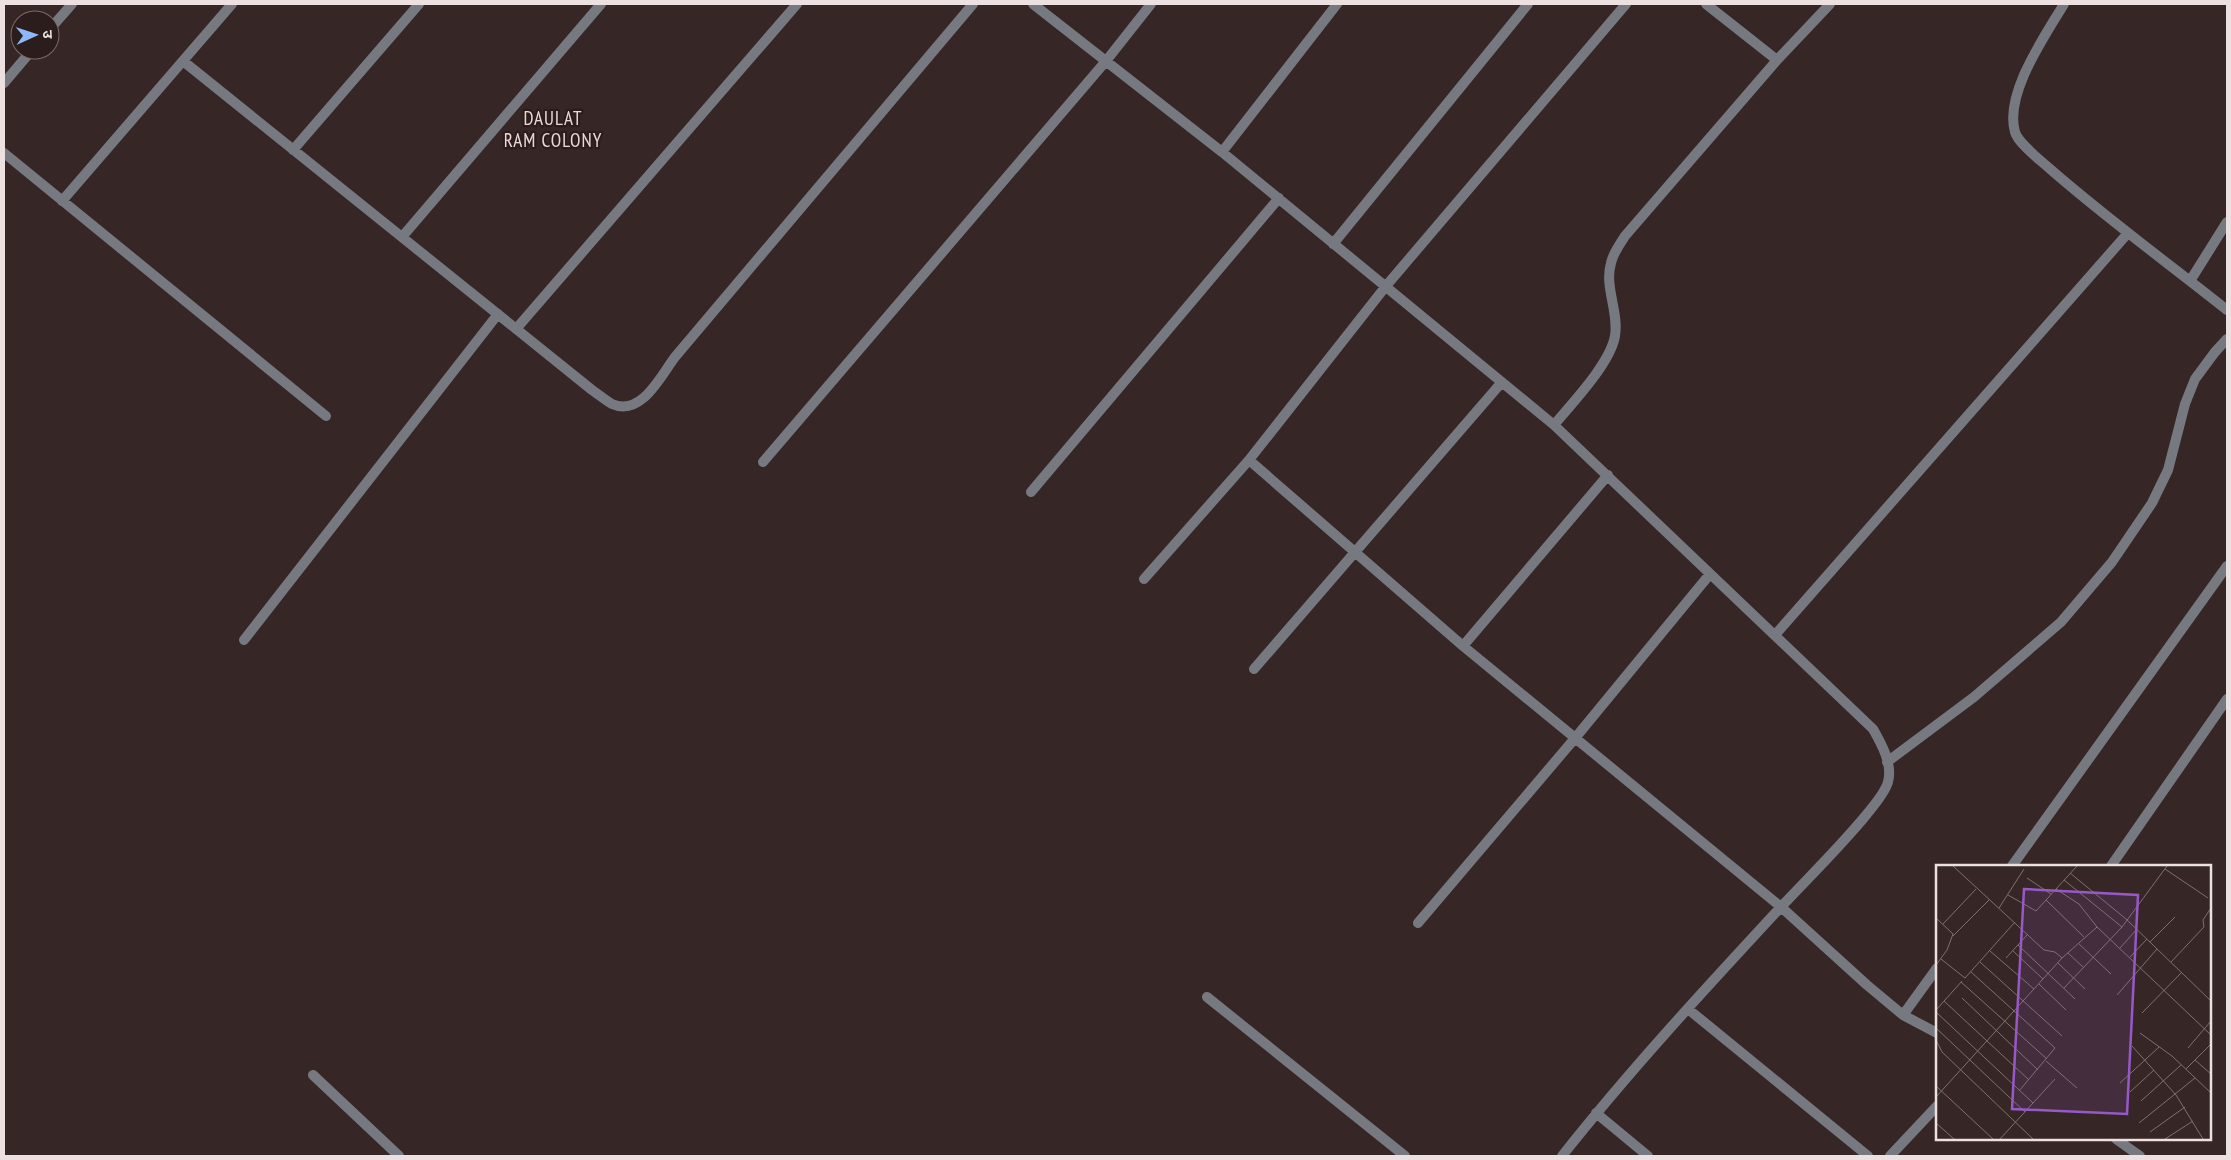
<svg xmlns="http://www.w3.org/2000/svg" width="2231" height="1160" font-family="'PT Sans Narrow','Noto Sans Devanagari',sans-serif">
<rect width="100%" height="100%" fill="#362625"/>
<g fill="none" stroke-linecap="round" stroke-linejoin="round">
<path stroke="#767a80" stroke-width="10" d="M1033,4L1222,152L1554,425L1873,729C1881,743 1893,764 1888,782C1885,793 1874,805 1867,814C1840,847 1809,877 1780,908C1705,989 1630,1070 1562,1156
M1706,4L1777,60
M2064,4C2045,36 2004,94 2015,132C2018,143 2040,160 2049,168C2106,218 2168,263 2227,310
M50,29L72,4
M183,61L592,390C598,394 605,400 612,404C641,417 660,377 675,357L973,4
M4,83L32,50
M293,150L419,4
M1222,152L1337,4
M4,153L326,416
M62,201L232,4
M402,237L601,4
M1333,244L1528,4
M2190,281L2227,222
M516,329L797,4
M1554,425C1572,403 1610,364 1615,336C1619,311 1604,287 1611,263C1613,253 1620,244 1625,236L1777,60L1830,4
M1249,460L1463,646L1781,907L1867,985L1903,1015L1937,1033
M763,462L1106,61L1151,4
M1031,492L1279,198
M1144,579L1249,460L1386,286L1626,4
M1775,635L2128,233
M244,640L498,314
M1463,646L1608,475
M1254,669L1502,382
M1887,762L1974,697L2061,622L2112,562L2152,503L2168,470L2185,404L2195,379L2215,352L2227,339
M2012,866L2227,566
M2111,866L2227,699
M1418,923L1576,737L1710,574
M1207,997L1405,1156
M1688,1009L1868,1156
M1903,1015L1937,968
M313,1075L399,1156
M1596,1113L1648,1156
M2116,1139L2140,1156
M1890,1156L1937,1106"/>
</g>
<g text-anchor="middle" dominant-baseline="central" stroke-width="4.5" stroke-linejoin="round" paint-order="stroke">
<g font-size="19" letter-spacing="1" fill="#edd8d7" stroke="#2b1d1c">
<text x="553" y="118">DAULAT<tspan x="553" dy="22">RAM COLONY</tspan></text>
</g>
</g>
<g transform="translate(1936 865)">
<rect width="275" height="275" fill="#362625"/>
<path fill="none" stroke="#7f7170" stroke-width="1" d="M17,1L108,85L119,87L126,93M229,4L272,33M134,8L190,54L275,136M91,13L115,29M128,15L186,62M120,24L143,39L161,62M72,30L100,46L141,1M110,35L148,72M63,43L88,4M0,53L17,69L11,85L0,100M7,59L40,24M17,71L53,35M214,77L239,52M142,78L175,109M82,80L139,134M184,83L201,64M54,86L98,124M77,86L107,114M132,88L148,103M194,92L211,74M70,93L92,69M5,94L29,113L79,57M44,97L126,171M235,97L268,62L267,55L275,43M122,98L149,124M35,107L119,183L83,226M25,117L111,194M103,119L130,145M128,123L186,62L231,1M181,130L221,84M26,133L102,205M8,136L93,215M0,145L26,116M0,147L97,238M206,148L245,108M0,163L89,247M204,168L236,191L275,228M0,175L6,187L97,274M196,181L240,230L267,274M252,183L275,156M259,195L275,209M110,196L141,223M250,204L275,179M184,218L223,182M0,221L57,274M194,227L218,205M0,232L126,93L161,62L275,170M205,236L245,200M0,258L18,274M203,258L259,213M214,267L249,242M64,274L119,214M229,274L257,256"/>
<path fill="#9759c7" fill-opacity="0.15" stroke="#9759c7" stroke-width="2.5" d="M88,24L202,30L191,249L76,244Z"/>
<rect width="275" height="275" fill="none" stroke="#ece1e0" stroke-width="2.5"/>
</g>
<rect width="2231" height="1160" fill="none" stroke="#ece1e0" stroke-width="10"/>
<g transform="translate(35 35) rotate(87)"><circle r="24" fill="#2b1d1c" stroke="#786b6a"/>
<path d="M0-4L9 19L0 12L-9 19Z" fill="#8db9fc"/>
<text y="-8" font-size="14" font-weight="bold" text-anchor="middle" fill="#ece1e0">उ</text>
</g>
</svg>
